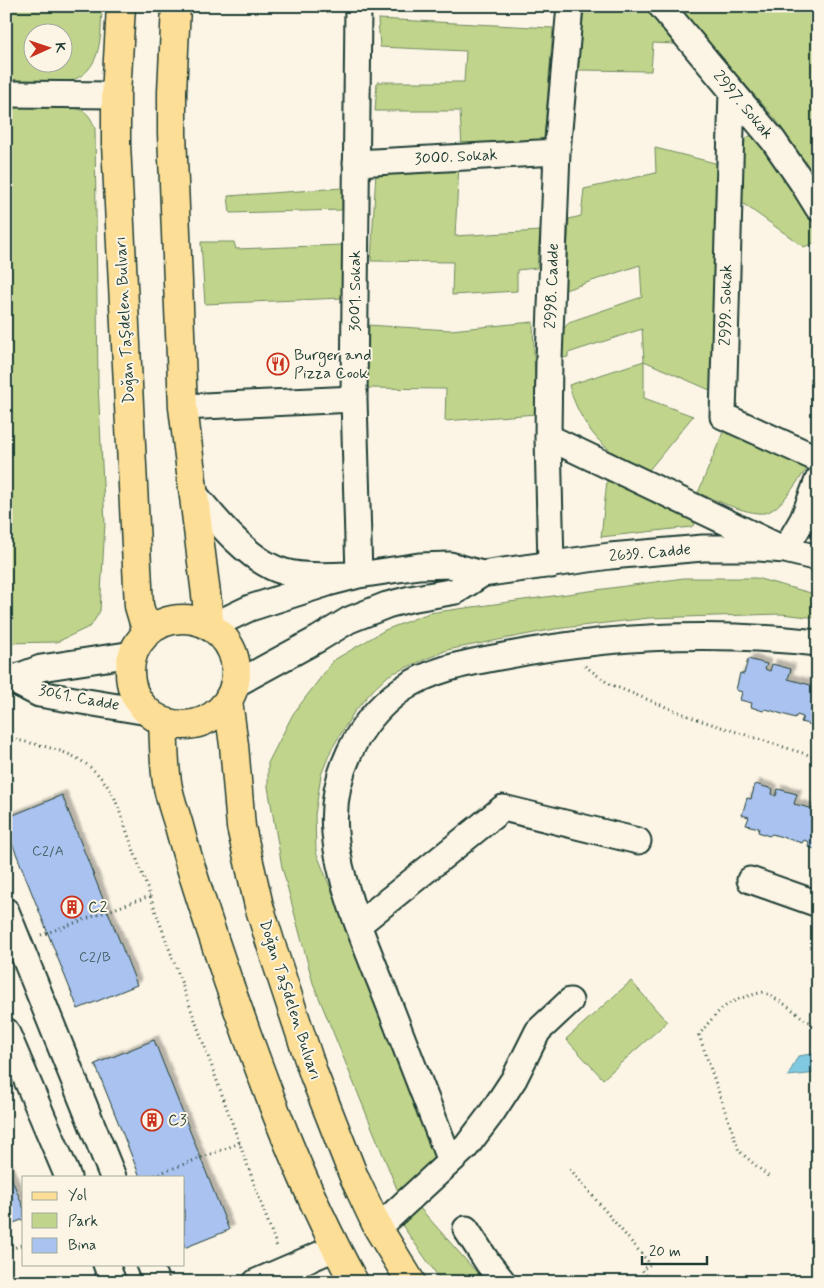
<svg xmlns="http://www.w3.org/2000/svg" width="824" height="1288" font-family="Mynerve,sans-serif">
<defs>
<filter id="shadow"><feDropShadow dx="4.5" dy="-4.5" stdDeviation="1" flood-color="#0004"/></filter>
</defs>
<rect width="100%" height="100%" fill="#fcf5e5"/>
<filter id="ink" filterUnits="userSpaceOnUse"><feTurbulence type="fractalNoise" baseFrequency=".02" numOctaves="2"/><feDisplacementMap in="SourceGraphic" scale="10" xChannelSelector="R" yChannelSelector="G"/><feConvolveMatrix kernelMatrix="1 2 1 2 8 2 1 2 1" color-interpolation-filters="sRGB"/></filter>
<g filter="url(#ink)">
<path fill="#c0d58b" stroke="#708960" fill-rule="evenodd" d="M6,6H102C101,19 102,33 99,45C91,93 43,85 6,87ZM32,32H62V62H32Z
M584,6H645L674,44L653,43L651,71L578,70Z
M677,6H818V181L777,121Z
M378,19L553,28L544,140L462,148L460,111H375L377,82H464L466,51L380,47Z
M6,105C21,105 76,104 85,112C91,117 93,123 95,129L98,384L105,524L100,611L91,626L57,642L6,643Z
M749,136H754L797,191L813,222L816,242L804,247L738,200L745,140Z
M655,148L719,164L712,391L644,361V398L693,416L649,470C637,464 622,459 611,451C590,436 575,409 569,385L644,361L642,329L568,353V357L562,358L561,332L569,322L642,297L640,265L565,290L569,219L581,216L584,189L656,173Z
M459,165L455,236L540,231L537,268L517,270V291L452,295L453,262L371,261L376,171Z
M342,188V210L230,213L228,196Z
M201,242H234L236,249L342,245V298L205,304Z
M533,322L536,414L445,421L446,389L365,388L367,325L450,330Z
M726,425L807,469C797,481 783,506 768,512C753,518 714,499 698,493Z
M607,480L692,519L695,524L691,527L601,537Z
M684,578H756L818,595V618L781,614L649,618L555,629L447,650L389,675L372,691L354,712L331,750L321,775L315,815L316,852L438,1153L399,1194L313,983L282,867L268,787V763L293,714L334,660L385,630L429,613Z
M631,981L667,1022L603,1079L566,1039Z
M419,1207L485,1282H442L402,1225Z"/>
<path fill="#81c9e1" stroke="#5a919c" d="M818,1053V1073L788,1076L798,1056Z"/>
<path fill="#a9c2ef" stroke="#1f3d34" filter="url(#shadow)" d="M748,659L767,664L765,669L770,671L772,664L791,669L788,679L818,687V727L801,722L803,717L797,715L795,718L766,709L763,711L751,707L752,703L740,700L742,692L736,690L740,673L744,674Z
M755,784L773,789L772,794L776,796L778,789L797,794L794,804L818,810V850L808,847L809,842L804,840L802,843L772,834L769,836L758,832L759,828L746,825L749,817L742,815L747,798L751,799Z
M62,795L137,985L78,1009L6,828V818Z
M154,1040L229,1230L184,1248V1177H140L95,1064Z
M6,1165L24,1209V1219L6,1226Z"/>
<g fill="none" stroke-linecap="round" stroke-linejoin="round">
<g stroke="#1f3d34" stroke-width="29">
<path id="minor" d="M661,6L773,140L802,182L818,208
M732,91L723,416L818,459
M6,94L116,95
M356,163L557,152
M183,407L354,399
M548,437L785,550L803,519L818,480
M193,492C215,519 250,563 285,572C308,578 335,575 359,575L354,399L358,6
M551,565L548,437L549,359L557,152L570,6
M210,627L250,608L328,583L359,575L419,566L450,565L482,574L610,556L703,548H759L785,550L818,558
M6,677L39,694L148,712
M12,679L41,668L133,654
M234,685L318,639L349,620L387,605L410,599L456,591L482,574
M750,880L818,904
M6,911L113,1177
M358,925L503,808L638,841
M6,1031L68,1177
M450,1161C427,1101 403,1041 380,981C362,936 339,882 335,833C330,778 356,722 401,690C429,670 466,663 499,657C603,636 712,631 818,643
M378,1228L466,1147L491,1114L514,1079L538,1031L570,1001
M466,1229L488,1263L503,1282
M106,1264L113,1282
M149,1264L156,1282
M256,1282L335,1248"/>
</g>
<g stroke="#1f3d34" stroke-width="31">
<path id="major" d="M121,6L116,95V144L139,606L147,633
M176,6L172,92V133L183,407L210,627
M130 672a53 53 0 1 1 106 0a53 53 0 1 1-106 0Z
M228,701L234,745L241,827L259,906L273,951L314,1075L354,1177L378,1228L411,1282
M163,722C164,741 164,763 167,782C169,797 175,812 179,826C193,879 211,930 228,981C264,1084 301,1186 354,1282"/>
</g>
<path stroke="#1f3d34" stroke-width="3" stroke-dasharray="1 4" stroke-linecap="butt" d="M585,666L609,684L696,719L818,758
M6,737C54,750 86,749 114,796L277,1247
M41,935L150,896
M570,1169L650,1264L642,1270L652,1282
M768,1176L739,1151L699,1035C721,1006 728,1000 764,992L786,1005L807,1021L818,1024
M150,1177L240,1143
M6,1251L24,1244"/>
<use href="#minor" stroke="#fcf5e5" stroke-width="25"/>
<use href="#major" stroke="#fdde96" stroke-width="28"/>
</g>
</g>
<defs>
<g id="restaurant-ring" transform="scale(1.125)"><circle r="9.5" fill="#fcf5e5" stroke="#c8321e" stroke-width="1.5"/><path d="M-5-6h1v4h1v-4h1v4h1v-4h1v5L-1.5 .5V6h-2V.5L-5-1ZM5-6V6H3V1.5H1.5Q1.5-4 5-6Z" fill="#c8321e"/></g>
<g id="building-ring" transform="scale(1.125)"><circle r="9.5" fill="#fcf5e5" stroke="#c8321e" stroke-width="1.5"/><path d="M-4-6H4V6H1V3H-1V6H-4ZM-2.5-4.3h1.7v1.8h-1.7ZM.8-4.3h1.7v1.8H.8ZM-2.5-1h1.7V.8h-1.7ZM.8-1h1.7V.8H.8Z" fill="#c8321e"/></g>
</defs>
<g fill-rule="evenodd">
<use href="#restaurant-ring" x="278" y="364"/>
<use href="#building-ring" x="72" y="907"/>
<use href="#building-ring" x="152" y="1120"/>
</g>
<g text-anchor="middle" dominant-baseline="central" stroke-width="4" stroke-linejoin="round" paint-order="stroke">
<g font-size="14" fill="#425e63">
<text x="48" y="851">C2/A</text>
<text x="95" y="957">C2/B</text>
</g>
<g font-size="16" fill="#1f3d34" stroke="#fcf5e5">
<text transform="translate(743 105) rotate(50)">2997. Sokak</text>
<text transform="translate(456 157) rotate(-3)">3000. Sokak</text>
<text transform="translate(552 286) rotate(-88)">2998. Cadde</text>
<text transform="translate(355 291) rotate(-90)">3001. Sokak</text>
<text transform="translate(726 305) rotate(-89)">2999. Sokak</text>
<text transform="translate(125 320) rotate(-93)">Doğan Taşdelen Bulvarı</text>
<text transform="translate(650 553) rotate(-5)">2639. Cadde</text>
<text transform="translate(79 698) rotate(11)">3061. Cadde</text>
<text transform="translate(290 1000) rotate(72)">Doğan Taşdelen Bulvarı</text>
</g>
<g font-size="16" fill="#1f3d34" stroke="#fcf5e5" text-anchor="start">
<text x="294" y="355">Burger and<tspan x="294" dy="18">Pizza Cook</tspan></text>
<text x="88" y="907">C2</text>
<text x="168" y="1120">C3</text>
</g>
</g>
<rect width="824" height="1288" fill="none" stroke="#fcf5e5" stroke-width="25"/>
<rect x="12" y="12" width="799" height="1263" fill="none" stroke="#1f3d34" stroke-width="2" filter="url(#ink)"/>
<rect x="22" y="1176" width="162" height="90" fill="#fcf5e5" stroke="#a4ab9e"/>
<rect x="32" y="1192" width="25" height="8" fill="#fdde96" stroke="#a4ab9e"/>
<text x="68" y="1200" font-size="15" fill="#1f3d34">Yol</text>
<rect x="32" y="1213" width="25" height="15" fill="#c0d58b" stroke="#a4ab9e"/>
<text x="68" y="1226" font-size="15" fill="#1f3d34">Park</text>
<rect x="32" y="1238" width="25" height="15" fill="#a9c2ef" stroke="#a4ab9e"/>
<text x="68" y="1250" font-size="15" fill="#1f3d34">Bina</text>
<g transform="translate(48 48) rotate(87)"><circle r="24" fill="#fcf5e5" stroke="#a4ab9e"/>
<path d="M0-4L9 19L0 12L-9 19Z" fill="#c8321e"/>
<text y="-8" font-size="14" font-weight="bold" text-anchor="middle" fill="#1f3d34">K</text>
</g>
<path d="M642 1256v8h65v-8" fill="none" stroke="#1f3d34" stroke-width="2.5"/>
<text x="649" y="1256" font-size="15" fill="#1f3d34" stroke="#fcf5e5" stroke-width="4" paint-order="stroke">20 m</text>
</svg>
